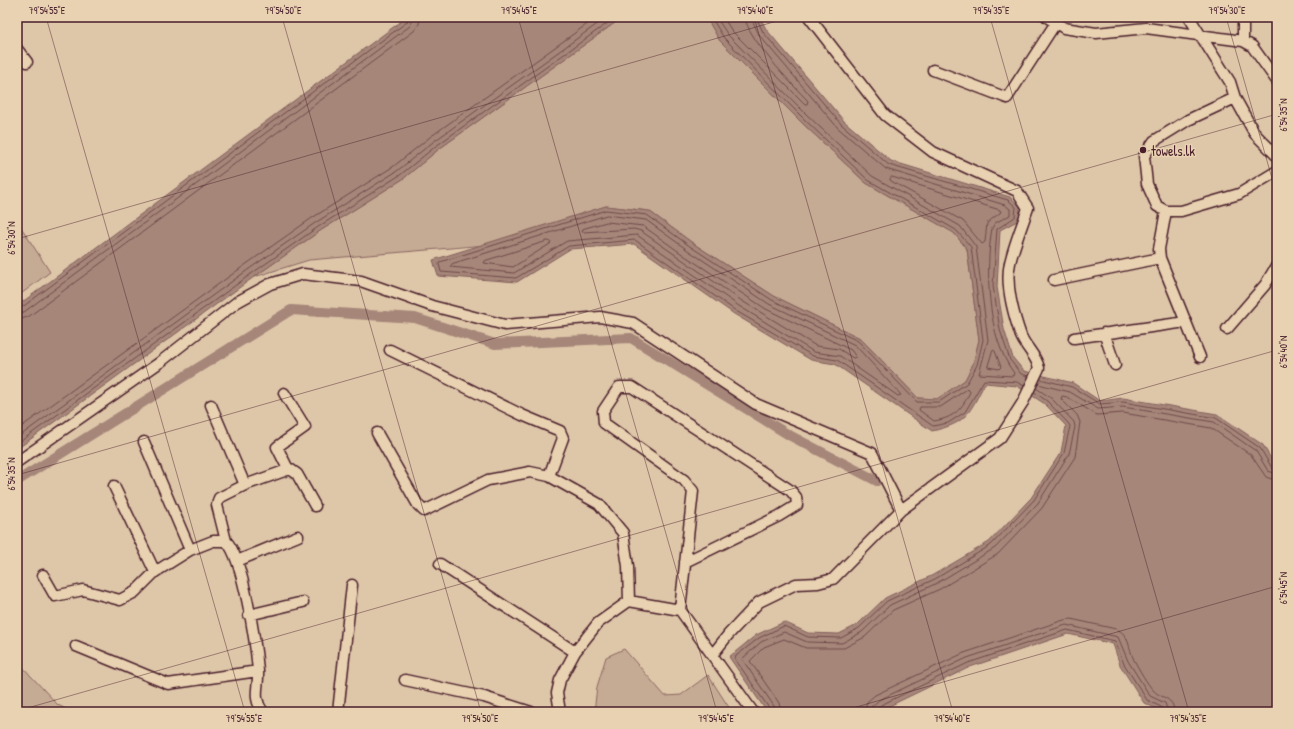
<svg xmlns="http://www.w3.org/2000/svg" width="1294" height="729" font-family="'Patrick Hand',sans-serif">
<rect width="100%" height="100%" fill="#dec7a9"/>
<filter id="ink" filterUnits="userSpaceOnUse"><feTurbulence type="fractalNoise" baseFrequency=".025" numOctaves="2"/><feDisplacementMap in="SourceGraphic" scale="8" xChannelSelector="R" yChannelSelector="G"/><feConvolveMatrix kernelMatrix="1 2 1 2 8 2 1 2 1" color-interpolation-filters="sRGB"/></filter>
<g filter="url(#ink)">
<path fill="#c6ab94" stroke="#886560" d="M623,17H706L720,41L800,121L866,183L954,233L967,249L979,340L973,364L965,380L937,399L918,398L860,338L774,296L694,244L649,211L606,206L486,245L309,260L254,277L320,231L403,179L439,149Z
M17,221L50,272L17,297Z
M624,649L665,696L681,695L708,675L732,712H594L597,687L606,657Z
M17,661L58,705L72,712H17Z"/>
<path fill="#a68679" stroke="#815d5a" d="M407,17H623L439,149L403,179L320,231L254,277L17,449V306Z
M706,17H760L766,29L844,121L891,161L1010,197L1020,206L1019,220L1000,230L997,287L1004,329L1013,358L1024,371L1073,383L1100,401L1123,398L1217,414L1263,445L1277,469V703L1269,712H1163L1144,703L1120,665L1113,644L1068,634L970,667L877,712H767L729,657L756,635L784,622L808,633L839,634L857,625L885,598L933,575L989,542L1031,498L1061,452L1066,426L1045,404L1017,386L985,383C969,413 968,423 932,431L835,364L811,360L734,314L634,244L570,249L517,282L438,276L433,260L606,206L649,211L694,244L774,296L860,338L918,398L937,399L965,380L973,364L979,340L967,249L954,233L866,183L800,121L720,41Z"/>
<g fill="none" stroke-linecap="round" stroke-linejoin="round">
<path stroke="#6f484a" stroke-width="1" d="M711,17L724,38L803,118L868,180L956,230L971,247L983,340L977,365L967,383L939,402H917L858,341L772,300L691,247L647,215L606,210L440,262L439,264L441,272L516,278L569,246L635,240L736,311L813,356L837,360L933,426L948,423L965,412L984,380L1017,382L1024,386
M716,17L728,35L806,114L872,176L960,226L976,247L988,340L979,374L1013,376L1014,373C987,338 985,270 992,228L995,223L1010,215V209L1005,205L886,169L838,128L759,35L751,17
M723,17L732,31L805,104H807L808,101C793,85 746,37 745,17
M756,17L763,32L841,124L889,165L1008,200L1016,207L1015,217L997,229L993,286L1000,330L1010,360L1021,374L1028,376
M892,177L1000,210L1001,212L987,223L985,242L982,244L963,221L891,181L890,179Z
M607,215L646,220L689,251L769,304L855,345L901,395L898,396L840,356L814,352L739,306L637,235L567,241L514,273L450,267L452,264Z
M607,222L643,226L685,256L766,309L851,350L856,357L853,358L839,349L816,346L742,301L641,231L634,229L582,232L583,229Z
M548,241L551,242L550,244L513,267L484,263L485,261Z
M17,309L21,308L407,22L409,17
M17,314L24,312L410,26L414,17
M17,320L28,317L414,31L419,24L420,17
M993,350L995,351L1001,367L999,369L988,367Z
M1040,379L1072,387L1100,404L1123,402L1216,418L1260,448L1272,468L1277,469
M1038,384L1070,392L1098,409L1123,407L1214,422L1256,451L1268,471L1277,474
M968,389L970,392C962,409 954,418 934,421L919,410L920,407H940Z
M17,430L245,265L312,218L394,166L430,137L597,17
M17,438L249,269L315,223L397,171L433,142L607,17
M17,444L251,274L318,227L400,175L436,146L616,17
M770,712L769,708L735,659L736,656L759,638L784,626L808,637L841,638L859,628L887,601L935,579L991,545L1034,500L1064,453L1070,426L1068,423L1047,401L1034,392
M775,712L774,706L742,659L761,642L784,632L807,642L842,643L862,632L890,605L937,583L995,548L1038,503L1069,454L1075,427L1074,422L1051,398L1036,388
M781,712L779,703L750,661L764,647L784,639L806,648H844L865,637L893,610L940,589L998,554L1042,508L1075,457L1080,422L1077,415L1061,399L1062,396L1067,397L1097,415L1123,413L1211,428L1251,455L1266,477L1277,481
M864,712L867,702L875,695L964,653L1064,620L1071,619L1116,629C1130,634 1128,648 1134,660C1139,669 1147,684 1154,691C1162,699 1174,697 1174,712
M870,712L872,706L879,700L967,658L1066,625L1118,637L1128,661L1150,696L1165,703L1168,712
M876,712L877,708L881,705L968,663L1067,630L1115,641L1124,664L1147,700L1161,707L1163,712"/>
<path stroke="#a68679" stroke-width="10" d="M17,481L291,310L415,318L495,344L631,338L789,435L877,481"/>
<g stroke="#4a1f2b" stroke-width="13">
<path id="minor" d="M1047,17L1064,28L1096,33L1146,28L1243,41L1252,46L1277,81
M1189,17L1230,82L1235,98L1255,134L1277,156
M1243,17V41
M17,49L27,62
M933,70L1007,98L1055,24
M1235,98L1188,120L1154,141L1144,156L1147,184L1157,206L1166,211H1181L1239,194L1277,171
M1166,211L1159,249L1160,258L1200,357
M1054,280L1160,258
M1227,329L1265,285L1277,265
M1104,333L1115,365
M1074,338L1186,322
M390,350L522,415L560,431L563,438L549,476
M284,393L305,427L277,447L288,469
M211,405L245,485
M377,433L418,505L424,511L488,480L530,472L549,476L599,504L623,533L628,566L629,601
M144,442L190,550
M17,462L159,363L237,302L270,284L303,274L361,281L432,306L505,325L600,317L633,323L756,404L872,453L901,510
M114,486L155,572
M237,561L298,536
M685,562L779,516L797,505L796,497L790,490L632,387H619L603,411L604,423L684,480L693,491L680,610L753,712
M440,564L575,652
M43,575L55,596L83,590L120,600L135,592L155,572L190,550L213,541H226
M249,615L303,602
M76,646L168,684L258,671
M713,654L728,635L759,602L796,584L818,583L833,579L901,510L1000,438L1023,402L1039,368C1036,355 1026,348 1021,336C1014,316 1005,284 1010,263C1014,245 1022,226 1028,208L1017,191L933,152L885,115L809,17
M405,680L484,697L531,712
M263,712C252,697 259,688 258,671C256,645 243,557 226,541L217,505L219,498L245,485L290,469L297,474L315,506
M338,712L352,585
M560,712L557,693L560,680L575,652L598,623L629,601L680,610"/>
</g>
<use href="#minor" stroke="#e8d2b1" stroke-width="10"/>
</g>
</g>
<path fill="none" stroke="#4a1f2b" stroke-width="1" stroke-opacity="0.45" d="M46,17L245,712M282,17L481,712M518,17L717,712M754,17L953,712M990,17L1189,712M1226,17L1277,196M17,239L791,17M17,475L1277,114M17,711L1277,350M839,712L1277,586"/>
<circle fill="#4a1f2b" stroke="#e8d2b1" stroke-width="1.5" cx="1143" cy="150" r="4"/>
<g text-anchor="middle" dominant-baseline="central" stroke-width="3" stroke-linejoin="round" paint-order="stroke">
<g font-size="14" fill="#4a1f2b" stroke="#e8d2b1" text-anchor="start">
<text x="1151" y="150">towels.lk</text>
</g>
</g>
<rect width="1294" height="729" fill="none" stroke="#e8d2b1" stroke-width="44"/>
<rect x="22" y="22" width="1250" height="685" fill="none" stroke="#4a1f2b" stroke-width="1.5"/>
<g font-size="10" text-anchor="middle" fill="#4a1f2b">
<text x="47" y="14">79°54'55"E</text>
<text x="283" y="14">79°54'50"E</text>
<text x="519" y="14">79°54'45"E</text>
<text x="755" y="14">79°54'40"E</text>
<text x="991" y="14">79°54'35"E</text>
<text x="1227" y="14">79°54'30"E</text>
<text transform="translate(1283 115) rotate(-90)" y="4">6°54'35"N</text>
<text transform="translate(11 238) rotate(-90)" y="4">6°54'30"N</text>
<text transform="translate(1283 352) rotate(-90)" y="4">6°54'40"N</text>
<text transform="translate(11 474) rotate(-90)" y="4">6°54'35"N</text>
<text transform="translate(1283 588) rotate(-90)" y="4">6°54'45"N</text>
<text x="244" y="722">79°54'55"E</text>
<text x="480" y="722">79°54'50"E</text>
<text x="716" y="722">79°54'45"E</text>
<text x="952" y="722">79°54'40"E</text>
<text x="1188" y="722">79°54'35"E</text>
</g>
</svg>
